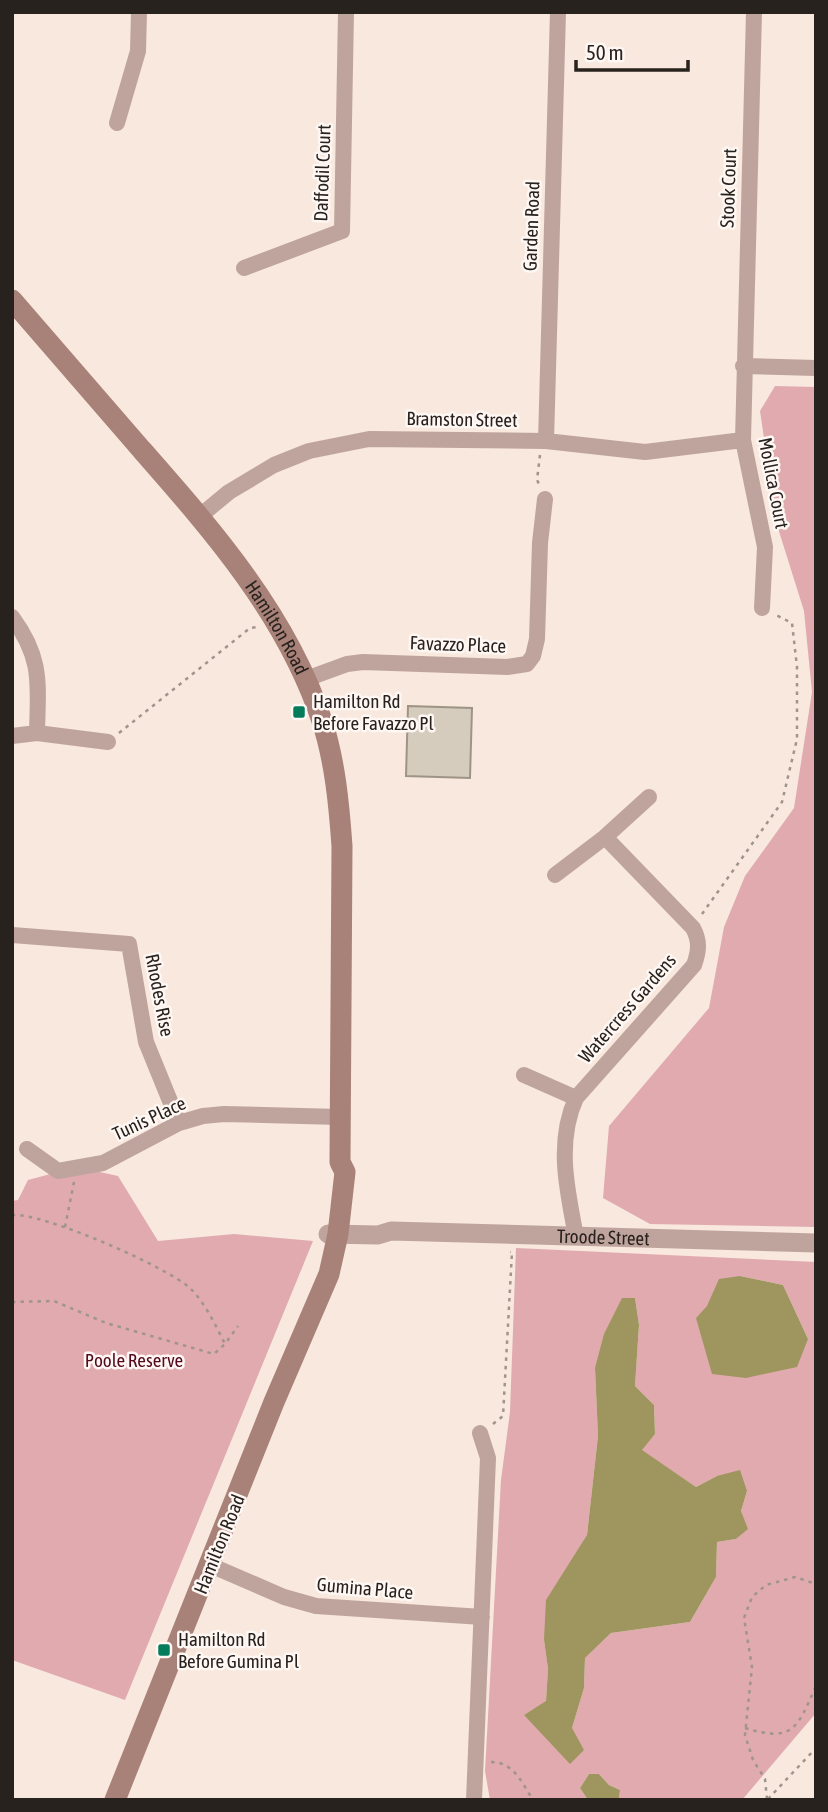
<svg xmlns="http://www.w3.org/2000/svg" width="828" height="1812" font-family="'Asap Condensed',sans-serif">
<rect width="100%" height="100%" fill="#f8e8dd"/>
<path fill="#e0aaaf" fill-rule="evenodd" d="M775,386L816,387V1227L650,1224L603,1198L609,1126L709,1008L724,927L745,876L794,808L812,692L804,611L777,525L760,411Z
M77,1167L118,1176L158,1241L234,1234L313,1241L125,1700L12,1660V1201L18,1200L28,1180Z
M516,1248L816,1262V1713L742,1800H619L620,1790L609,1785L599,1774H589L580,1788L588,1800H490L485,1771L501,1480L510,1412ZM740,1276L783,1285L808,1339L696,1318ZM635,1298L639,1325L635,1386L654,1405L655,1434L641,1450L696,1487L717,1476L747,1491L741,1511L747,1529L736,1539L717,1542L716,1577L690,1622L611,1633L585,1658L584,1688L572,1728L524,1715L546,1702L548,1669L544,1640L572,1561L587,1535L598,1436L595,1368Z"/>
<path fill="#9e955f" d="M740,1276L783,1285L808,1339L797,1367L746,1378L712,1374L696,1318L707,1306L719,1279Z
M622,1298H635L639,1325L635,1386L654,1405L655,1434L642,1450L696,1487L717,1476L740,1470L747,1491L741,1511L748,1529L736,1539L717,1542L716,1577L690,1622L611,1633L585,1658L584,1688L572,1728L584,1750L570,1764L524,1715L546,1701L548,1669L544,1640L546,1600L587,1535L598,1436L595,1368L604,1334Z
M589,1774H599L609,1785L620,1790L619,1800H588L580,1788Z"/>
<path fill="#d6ccbe" stroke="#9e9486" stroke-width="2" d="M408,706L472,708L470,778L406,776Z"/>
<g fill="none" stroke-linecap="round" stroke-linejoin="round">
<path stroke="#a0948c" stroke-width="2.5" stroke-dasharray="3.5 5" stroke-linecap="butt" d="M540,455L537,480L540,486
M119,733L250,628L257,627
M702,914L782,802L797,739V667L792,623L776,615
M12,1215C42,1212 168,1267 191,1289C205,1303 216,1326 225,1344
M65,1227L74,1182
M12,1302L54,1301L106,1323L214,1354L225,1344L238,1326
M493,1424L503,1416L512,1252H510
M745,1728C794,1743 797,1728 816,1686
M491,1762C514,1762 522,1783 533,1800
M767,1799L765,1779L753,1760L745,1735L752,1667L744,1618L752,1597L766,1585L795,1577L816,1584
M768,1799L816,1748"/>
<path stroke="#bfa49e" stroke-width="16" d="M754,12L743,440L765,547L762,608
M117,123L138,51L139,12
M244,268L342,231L346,12
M743,366L816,368
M546,441L558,12
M200,516L229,492L274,465L309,451L369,439L546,441L645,452L743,440
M12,617C43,659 38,684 37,733
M306,679L347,664L363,662L507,667L527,664L533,656L537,639L540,543L545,499
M12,736L37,733L108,742
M555,875L605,837L649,797
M12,935L129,944L146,1042L179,1123
M524,1075L576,1098
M27,1149L58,1171L103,1163L179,1123L203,1116L224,1114L340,1117
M576,1236C567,1190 556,1142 576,1098L694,965C699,951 700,941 693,928L605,837
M210,1565L284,1597L316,1606L482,1617
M474,1800L488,1458L480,1433"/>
<path stroke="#bfa49e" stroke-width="19" id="s1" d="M328,1234L378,1235L391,1231L816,1243"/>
<path stroke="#a88178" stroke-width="21" id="s2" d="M12,300C55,350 98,399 141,449C213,531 287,615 322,721C335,761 339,804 342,846L340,1162L345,1172L338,1234L329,1274L274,1402L115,1800"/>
</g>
<g fill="#027d5c" stroke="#fef7f3" stroke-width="2.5">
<rect x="292" y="705" width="14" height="14" rx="3.5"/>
<rect x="157" y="1643" width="14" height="14" rx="3.5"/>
</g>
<g text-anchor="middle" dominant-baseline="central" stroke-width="5" stroke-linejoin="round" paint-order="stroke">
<g font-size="19" fill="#28221e" stroke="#fef7f3">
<text transform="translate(322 173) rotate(-88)">Daffodil Court</text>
<text transform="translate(728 188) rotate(-88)">Stook Court</text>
<text transform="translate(531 226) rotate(-88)">Garden Road</text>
<text transform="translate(462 419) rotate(1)">Bramston Street</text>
<text transform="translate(774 483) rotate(79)">Mollica Court</text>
<text stroke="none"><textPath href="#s2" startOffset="422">Hamilton Road</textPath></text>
<text transform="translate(458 644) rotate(2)">Favazzo Place</text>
<text transform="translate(160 995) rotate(79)">Rhodes Rise</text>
<text transform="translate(627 1008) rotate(-49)">Watercress Gardens</text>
<text transform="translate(149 1118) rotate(-25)">Tunis Place</text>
<text stroke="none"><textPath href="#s1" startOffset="276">Troode Street</textPath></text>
<text transform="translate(219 1544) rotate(-68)">Hamilton Road</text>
<text transform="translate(365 1588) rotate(5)">Gumina Place</text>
</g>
<g font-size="19" fill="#28221e" stroke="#fef7f3" text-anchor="start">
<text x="313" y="701">Hamilton Rd<tspan x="313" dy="22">Before Favazzo Pl</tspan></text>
<text x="178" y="1639">Hamilton Rd<tspan x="178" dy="22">Before Gumina Pl</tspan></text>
</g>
<g font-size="19" fill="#540a1e" stroke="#fef7f3">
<text x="134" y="1360">Poole Reserve</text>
</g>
</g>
<rect width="828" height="1812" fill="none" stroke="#28221e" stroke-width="28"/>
<path d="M576 60v10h112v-10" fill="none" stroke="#28221e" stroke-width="3.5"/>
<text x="586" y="60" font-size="21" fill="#28221e" stroke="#fef7f3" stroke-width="5" paint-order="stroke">50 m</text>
</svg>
